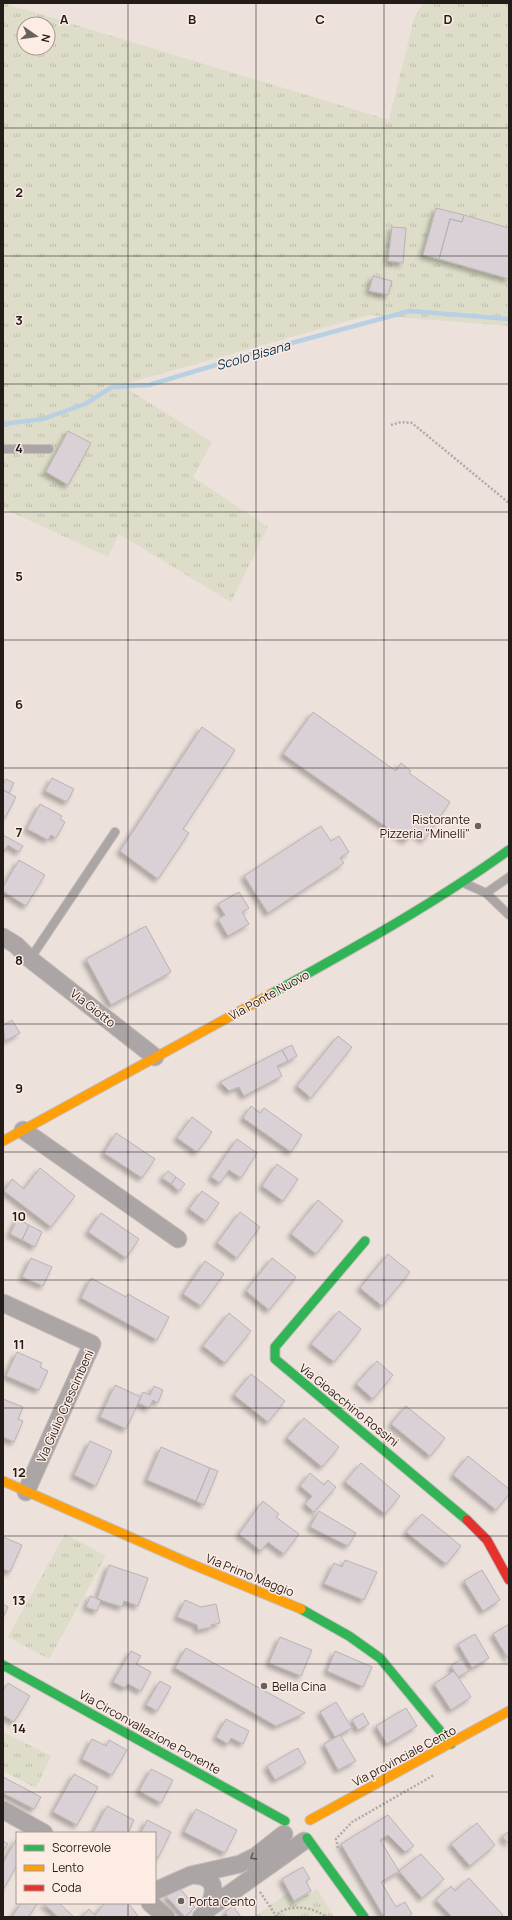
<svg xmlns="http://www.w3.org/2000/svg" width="512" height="1920" font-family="Manrope,sans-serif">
<defs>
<pattern id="grass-tufts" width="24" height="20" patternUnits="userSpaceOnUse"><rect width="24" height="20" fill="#ddddc9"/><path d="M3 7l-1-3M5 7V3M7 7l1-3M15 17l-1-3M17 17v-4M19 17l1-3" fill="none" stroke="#bdbdac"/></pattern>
<filter id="shadow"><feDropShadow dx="-3.5" dy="3.5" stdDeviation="2" flood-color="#0004"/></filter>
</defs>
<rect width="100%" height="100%" fill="#ece1db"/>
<path fill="url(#grass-tufts)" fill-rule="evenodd" d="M3,3L389,120L415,15L424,3H509V326L369,315L121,385L212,442L193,477L268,527L231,602L119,534L108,557L3,508ZM24,24H48V48H24Z
M65,1534L106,1556L49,1659L8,1637Z
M3,1732L51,1756L36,1788L3,1771Z
M317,1889L334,1917H254L288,1893L294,1902Z"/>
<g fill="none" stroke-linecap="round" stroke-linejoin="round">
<path stroke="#b9d0e3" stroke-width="4.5" d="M3,424L43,419L85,404L112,387L149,385L262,351L410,311L509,319"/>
</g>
<path fill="#d9d1d6" stroke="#b9b3b3" filter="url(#shadow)" d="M436,208L464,215L462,222L450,219L439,259L423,255Z
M464,215L509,228V279L439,259L450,219L462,222Z
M392,227L406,228L403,263L388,261Z
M373,276L392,281L388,295L369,291Z
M68,431L91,443L68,485L46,472Z
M313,712L396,771L401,763L411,771L409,773L450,802L424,840L413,832L406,841L283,754Z
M202,727L235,750L183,829L189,833L158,879L120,851Z
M52,778L74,789L67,802L45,791Z
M6,779L14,783L9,793L3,790V785Z
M3,790L16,797L5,818L3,817Z
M40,804L62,816L60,819L65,822L56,838L51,835L48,840L27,829Z
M321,826L331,841L339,836L349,852L340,858L344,863L268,913L244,876Z
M3,835L23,846L19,852L8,845L3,853Z
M19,860L45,875L26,906L3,891V887Z
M239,892L249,908L242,912L249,924L228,936L218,919L225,915L218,904Z
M146,926L171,972L111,1005L86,959Z
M12,1020L20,1033L5,1041L3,1026Z
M338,1036L352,1047L311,1098L297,1086Z
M292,1045L297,1056L288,1061L282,1050Z
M282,1050L288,1061L277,1066L282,1076L244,1096L239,1087L229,1091L220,1082Z
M251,1106L260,1113L264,1108L302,1135L291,1152L243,1118Z
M192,1117L212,1132L197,1152L177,1138Z
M116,1133L155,1159L142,1178L104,1153Z
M237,1139L257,1153L241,1178L229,1170L220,1183L211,1177Z
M277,1164L298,1179L283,1201L262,1186Z
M40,1168L75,1196L51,1227L4,1191L12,1179L24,1189Z
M168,1171L176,1177L171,1184L162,1178Z
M176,1177L185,1184L179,1191L171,1184Z
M202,1191L219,1203L206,1221L189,1209Z
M318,1200L343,1221L316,1254L291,1234Z
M240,1212L260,1227L237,1258L217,1243Z
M101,1213L139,1239L126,1258L88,1232Z
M17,1219L29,1225L22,1240L10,1234Z
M29,1225L42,1232L35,1247L22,1240Z
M388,1254L410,1272L382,1306L360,1288Z
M31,1258L52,1267L43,1286L22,1277Z
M272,1258L296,1277L269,1310L246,1291Z
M205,1261L224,1274L201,1306L183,1294Z
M91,1278L126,1297L128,1294L169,1317L157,1340L81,1298Z
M339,1311L361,1329L334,1362L311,1344Z
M229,1313L251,1331L225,1363L203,1346Z
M17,1352L42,1363L40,1367L48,1371L39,1390L6,1376Z
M377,1361L393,1375L373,1399L356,1384Z
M251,1374L285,1401L268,1422L234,1395Z
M115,1385L141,1397L126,1429L100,1417Z
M154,1386L163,1390L158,1403L153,1400L149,1408L138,1403L143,1392L150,1395Z
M3,1399L23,1407L18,1419L23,1421L14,1442L3,1437Z
M406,1406L445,1438L430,1456L391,1424Z
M304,1418L339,1447L322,1467L287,1438Z
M90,1441L112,1451L96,1486L74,1475Z
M161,1447L210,1468L196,1501L147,1480Z
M468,1456L509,1489V1494L496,1510L453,1475Z
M361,1463L400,1496L385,1514L345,1482Z
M210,1468L218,1471L204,1505L196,1501Z
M310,1473L324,1485L328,1480L336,1487L314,1512L305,1504L312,1496L300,1486Z
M263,1501L279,1514L276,1517L299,1534L284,1554L268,1542L261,1551L239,1534Z
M319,1511L356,1533L348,1546L310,1527Z
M422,1514L461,1546L446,1564L406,1532Z
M3,1537L22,1545L10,1572L3,1569Z
M345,1560L377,1572L364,1600L324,1584L334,1563L342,1567Z
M109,1565L148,1578L138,1606L124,1601L122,1607L97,1599Z
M482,1570L500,1600L483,1611L464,1581Z
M90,1596L101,1600L97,1611L86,1607Z
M185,1600L201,1607L216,1604L220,1623L211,1625L212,1627L198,1630L197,1625L177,1617Z
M3,1604L8,1607L3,1617Z
M509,1624V1660L493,1634Z
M475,1634L489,1658L472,1668L458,1644Z
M280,1637L312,1650L301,1676L269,1663Z
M186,1648L305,1713L276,1726L175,1668Z
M131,1651L141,1656L136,1664L151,1672L141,1691L128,1684L125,1688L113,1682Z
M335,1651L372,1667L363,1687L327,1671Z
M461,1659L469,1671L458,1677L451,1666Z
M454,1671L471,1697L451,1710L434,1684Z
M160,1681L171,1687L157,1711L146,1705Z
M8,1683L30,1696L14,1722L3,1715V1688L4,1689Z
M336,1702L352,1728L335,1737L320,1712Z
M406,1708L417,1726L387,1744L376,1726Z
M363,1713L369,1724L358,1730L352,1720Z
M226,1719L249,1731L243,1744L231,1738L228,1744L216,1737Z
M340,1735L356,1761L338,1770L324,1744Z
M92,1739L106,1746L109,1740L127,1750L112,1775L82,1759Z
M298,1748L306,1763L275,1780L267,1766Z
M151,1769L173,1780L161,1803L139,1791Z
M74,1774L98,1787L77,1825L53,1812Z
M3,1777L41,1797L34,1809L3,1793Z
M107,1806L134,1820L128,1833H93Z
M196,1809L237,1830L225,1853L184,1832Z
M388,1815L414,1846L405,1852L388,1835L380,1840L399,1871L381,1882L396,1907L405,1902L412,1914L408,1917H384L341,1844Z
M147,1820L171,1832L158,1858L155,1857V1833H141Z
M477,1823L495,1845L470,1866L451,1844Z
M509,1831V1844L502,1837Z
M17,1838V1865L3,1890V1863Z
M3,1841L8,1844L3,1851Z
M421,1854L444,1879L422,1898L399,1871Z
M303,1867L310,1879L306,1881L311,1891L294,1901L282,1879Z
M469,1878L503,1915L501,1917H452L436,1900L451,1886L455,1891Z
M180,1888L195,1907L185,1917L166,1896Z
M21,1903H38L28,1917H12Z
M43,1903H59L74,1917H58Z
M105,1903H128L139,1917H82L89,1909L95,1915Z
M233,1906L241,1917H228L225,1912Z"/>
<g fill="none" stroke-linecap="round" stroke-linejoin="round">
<g stroke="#c6beba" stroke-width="10">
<path id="lane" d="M3,449H49
M466,884L486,893L509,915
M486,893L509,877
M30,959L115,832"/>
</g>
<g stroke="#c6beba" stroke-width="19">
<path id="street" d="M3,937L16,945L30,959L155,1057
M23,1130L178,1239
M3,1303L92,1344L26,1492
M3,1810L44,1833
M192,1875C217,1876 216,1890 208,1909
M155,1891L191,1875L240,1864L256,1856L284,1834
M150,1903L166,1917
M201,1917L208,1909L304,1841"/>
</g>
<g stroke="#c6beba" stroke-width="11">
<path id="fast" d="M271,994C352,949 434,904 509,850
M365,1241L275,1347V1359L467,1520
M301,1609L349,1636L380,1658L451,1744
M3,1665L285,1821
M307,1838L364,1917"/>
</g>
<g stroke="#c6beba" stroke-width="11">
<path id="slow" d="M3,1141L271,994
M3,1481L189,1563L301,1609
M310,1820L509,1711"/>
</g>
<g stroke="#c6beba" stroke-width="11">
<path id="jam" d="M467,1520L487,1540L509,1580"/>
</g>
<path stroke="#b0aaa7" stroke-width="2.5" stroke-dasharray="2 2" stroke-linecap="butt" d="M391,425L401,422L412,423L509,503
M338,1848L336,1839L352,1822L434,1775
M260,1892L277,1917
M275,1917C286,1903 313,1906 326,1917"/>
<use href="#lane" stroke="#aba6a5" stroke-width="8"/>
<use href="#street" stroke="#aba6a5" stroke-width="17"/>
<use href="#fast" stroke="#30b455" stroke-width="9"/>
<use href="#slow" stroke="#ff9f0a" stroke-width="9"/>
<use href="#jam" stroke="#e5322d" stroke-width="9"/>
</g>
<defs><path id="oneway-chevron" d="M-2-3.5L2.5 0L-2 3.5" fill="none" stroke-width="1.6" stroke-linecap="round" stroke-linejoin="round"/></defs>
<use stroke="#605a57" href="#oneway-chevron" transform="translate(253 1857) rotate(149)"/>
<path fill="none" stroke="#231c18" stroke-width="1" stroke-opacity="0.55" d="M128,3V1833M256,3V1917M384,3V1917M3,128H509M3,256H509M3,384H509M3,512H509M3,640H509M3,768H509M3,896H509M3,1024H509M3,1152H509M3,1280H509M3,1408H509M3,1536H509M3,1664H509M3,1792H509M128,1903V1917"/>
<g fill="#69615c" stroke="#fdece4" stroke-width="1.5">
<circle cx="478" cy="826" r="4"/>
<circle cx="264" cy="1686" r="4"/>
<circle cx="181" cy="1901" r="4"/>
</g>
<g text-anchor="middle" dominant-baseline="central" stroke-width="3" stroke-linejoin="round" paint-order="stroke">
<g font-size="12" fill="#231c18" stroke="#fdece4" text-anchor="start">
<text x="470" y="819" text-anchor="end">Ristorante<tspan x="470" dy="14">Pizzeria "Minelli"</tspan></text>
<text x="272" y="1686">Bella Cina</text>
<text x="189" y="1901">Porta Cento</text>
</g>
<g font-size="12" fill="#231c18" stroke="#fdece4">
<text transform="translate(269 995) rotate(-29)">Via Ponte Nuovo</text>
<text transform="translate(93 1008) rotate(38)">Via Giotto</text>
<text transform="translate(349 1405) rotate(39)">Via Gioacchino Rossini</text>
<text transform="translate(65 1406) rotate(-66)">Via Giulio Crescimbeni</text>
<text transform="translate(250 1575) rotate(22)">Via Primo Maggio</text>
<text transform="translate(150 1732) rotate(29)">Via Circonvallazione Ponente</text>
<text transform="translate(404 1756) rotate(-28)">Via provinciale Cento</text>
</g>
<g font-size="13" font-style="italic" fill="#002f4d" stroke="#fdece4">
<text transform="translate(253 355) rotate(-16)">Scolo Bisana</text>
</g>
</g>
<g font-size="13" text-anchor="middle" font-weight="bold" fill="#231c18" stroke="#fdece4" stroke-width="3" stroke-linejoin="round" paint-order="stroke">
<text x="64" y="24">A</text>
<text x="192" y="24">B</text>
<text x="320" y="24">C</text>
<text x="448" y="24">D</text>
<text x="19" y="197">2</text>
<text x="19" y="325">3</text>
<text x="19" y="453">4</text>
<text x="19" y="581">5</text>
<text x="19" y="709">6</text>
<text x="19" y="837">7</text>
<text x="19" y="965">8</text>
<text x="19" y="1093">9</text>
<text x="19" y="1221">10</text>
<text x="19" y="1349">11</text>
<text x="19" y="1477">12</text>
<text x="19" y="1605">13</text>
<text x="19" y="1733">14</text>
</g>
<rect width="512" height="1920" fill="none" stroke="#231c18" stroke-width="8"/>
<rect x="16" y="1832" width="140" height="72" fill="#fdece4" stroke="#a69992"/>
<rect x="24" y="1845" width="20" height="6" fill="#30b455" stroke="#a69992"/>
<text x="52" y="1852" font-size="12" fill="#231c18">Scorrevole</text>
<rect x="24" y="1865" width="20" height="6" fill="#ff9f0a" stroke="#a69992"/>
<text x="52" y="1872" font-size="12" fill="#231c18">Lento</text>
<rect x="24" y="1885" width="20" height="6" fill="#e5322d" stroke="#a69992"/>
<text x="52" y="1892" font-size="12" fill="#231c18">Coda</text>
<g transform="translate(36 36) rotate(103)"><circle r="19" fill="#fdece4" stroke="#a69992"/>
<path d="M0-3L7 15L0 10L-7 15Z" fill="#69615c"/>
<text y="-6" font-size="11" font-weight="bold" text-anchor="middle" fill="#231c18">N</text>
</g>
</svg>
